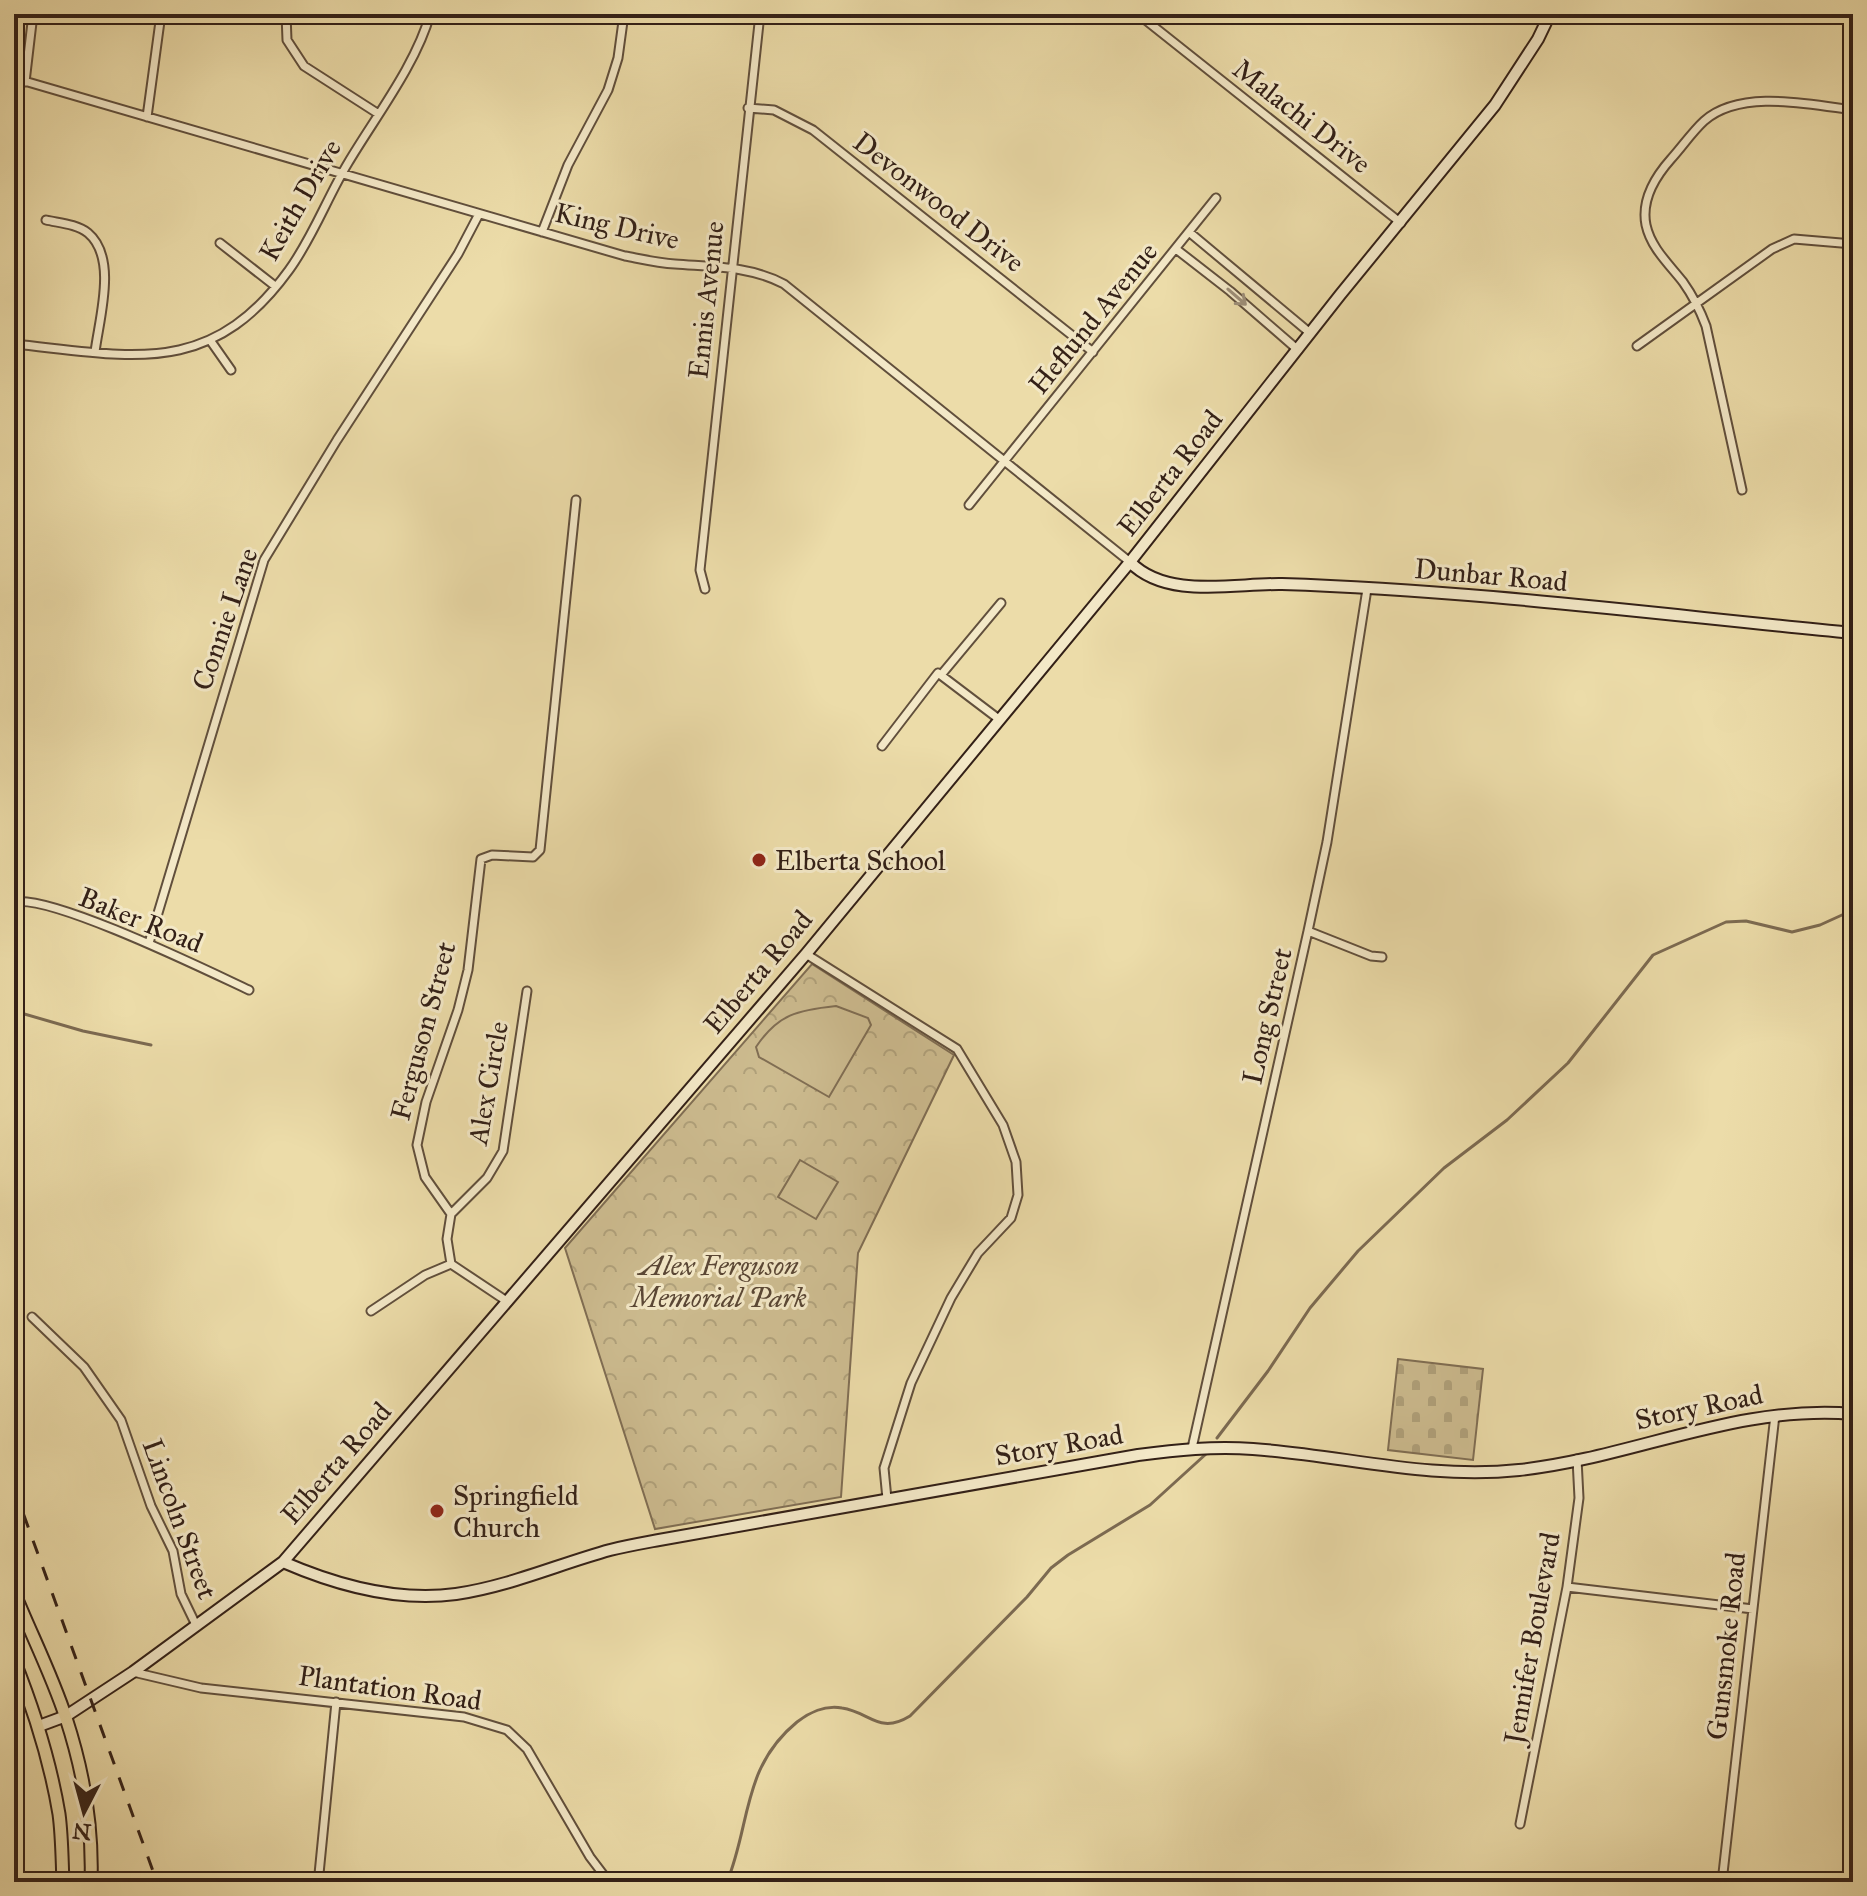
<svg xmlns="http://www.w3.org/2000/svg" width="1867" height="1896" font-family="'IM FELL Great Primer',serif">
<defs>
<pattern id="forest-crowns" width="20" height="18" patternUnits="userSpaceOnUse" patternTransform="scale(2)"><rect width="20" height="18" fill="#cdbc90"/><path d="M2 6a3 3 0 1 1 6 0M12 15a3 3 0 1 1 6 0" fill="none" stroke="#b0a17b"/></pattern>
<pattern id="cemetery-stones" width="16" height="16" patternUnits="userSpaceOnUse" patternTransform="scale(2)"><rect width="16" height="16" fill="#cdbc90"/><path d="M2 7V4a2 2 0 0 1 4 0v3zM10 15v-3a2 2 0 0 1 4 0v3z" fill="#b0a17b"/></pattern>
</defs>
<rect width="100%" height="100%" fill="#ecdca9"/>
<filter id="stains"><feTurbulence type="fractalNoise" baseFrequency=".0025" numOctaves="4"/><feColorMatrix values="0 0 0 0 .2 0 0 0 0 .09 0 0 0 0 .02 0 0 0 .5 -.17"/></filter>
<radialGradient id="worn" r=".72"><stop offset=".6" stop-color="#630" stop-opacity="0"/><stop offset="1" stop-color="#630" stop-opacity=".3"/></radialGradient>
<path fill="url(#forest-crowns)" stroke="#806e54" stroke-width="2" d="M812,964L954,1055L858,1253L841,1497L655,1529L565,1248Z"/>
<path fill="url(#cemetery-stones)" stroke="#806e54" stroke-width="2" d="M1398,1359L1483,1369L1473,1460L1388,1450Z"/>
<path fill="#cdbc90" stroke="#806e54" stroke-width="2" d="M836,1006L868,1018L871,1025L829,1097L759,1057L756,1047C778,1014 798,1010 836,1006Z
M800,1160L838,1182L816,1219L778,1197Z"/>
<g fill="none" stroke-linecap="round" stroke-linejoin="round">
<path stroke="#7c6a51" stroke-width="3" d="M14,1011L83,1031L151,1045
M1217,1438L1268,1371L1310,1308L1358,1251L1444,1168L1507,1120L1568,1063L1653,955L1726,922L1746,921L1792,932L1820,925L1853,910
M727,1882C751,1823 742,1767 797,1722C810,1712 824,1705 842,1708C870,1712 879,1735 910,1716L1027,1597L1051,1568L1068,1555L1150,1505L1206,1454"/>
<g stroke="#614f3c" stroke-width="11">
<path id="street" d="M286,14L287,40L304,66L377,113
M1138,14L1401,223
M14,78L625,256C641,259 658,263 675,264C713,267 750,266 784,284L1130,562
M25,82L33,14
M748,108L774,110L813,130L1093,352
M147,117L161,14
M46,220C59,223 77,224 88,233C118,258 99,319 95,352
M542,232L568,165L608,90L618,58L624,14
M1189,232L1310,333
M220,243L275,286
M1176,249L1230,291L1298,350
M210,340L231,370
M14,344C131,356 210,379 289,270C313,237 327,198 348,163C374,119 417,63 430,14
M1637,346L1772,249L1794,239L1853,244
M1742,490L1706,326C1700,310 1693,296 1683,282C1669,264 1651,248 1646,225C1641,200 1655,177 1671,159C1682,147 1692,132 1704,121C1740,89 1808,104 1853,110
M969,505L1216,198
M705,589L700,570L760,14
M941,675L1001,603
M882,746L938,673L1000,720
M14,902C51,894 208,971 249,990
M1308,931L1371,956L1382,957
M149,943L264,560L337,440L458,254L479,214
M806,954L957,1049L1003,1125L1016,1162L1018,1195L1011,1218L978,1253L951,1298L911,1383L884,1468L887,1499
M451,1214L487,1178L503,1151L527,991
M508,1302L451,1264L447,1239L451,1214L425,1177L417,1145L426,1102L458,1010L468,970L481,859L492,855L533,857L540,850L576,500
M371,1311L425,1275L451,1264
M32,1317L84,1367L121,1420L151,1506L173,1551L181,1594L196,1625
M1192,1448L1308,931L1327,842L1367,589
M1567,1587L1753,1609
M133,1672L201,1688L464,1717L507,1730L527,1749L590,1857L609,1882
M1520,1824L1567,1587L1579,1498L1577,1459
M319,1874L336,1702
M1722,1882L1775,1415"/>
</g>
<g stroke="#332017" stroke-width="14">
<path id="secondary" d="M1130,562C1167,600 1235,583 1282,584C1472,590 1664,615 1853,633
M283,1562C336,1585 398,1602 456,1594C510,1586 559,1564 610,1550C626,1546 643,1543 659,1540L1138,1455C1176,1450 1214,1446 1253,1449C1342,1455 1428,1480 1519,1470C1632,1458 1737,1404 1853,1414
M39,1726L66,1716L133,1672L283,1562L806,954L1130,562L1340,295L1495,105L1538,39L1550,14"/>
</g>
<g stroke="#332017" stroke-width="15">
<path id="primary" d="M14,1592C31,1634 52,1675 66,1718C83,1770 93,1827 91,1882
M14,1660C34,1710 50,1760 59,1814C62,1836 62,1860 63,1882"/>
</g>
<use href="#street" stroke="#f3e8c7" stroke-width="7"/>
<use href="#secondary" stroke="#f3e8c7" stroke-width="10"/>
<use href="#primary" stroke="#ecdca9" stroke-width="11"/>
<path stroke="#332017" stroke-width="3" stroke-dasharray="14 14" stroke-linecap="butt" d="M14,1488L157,1882"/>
</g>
<defs><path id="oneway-shaft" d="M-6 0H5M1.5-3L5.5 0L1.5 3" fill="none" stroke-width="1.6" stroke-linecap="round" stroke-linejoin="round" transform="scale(2)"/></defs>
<use stroke="#9d8e78" href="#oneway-shaft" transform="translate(1237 297) rotate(41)"/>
<g fill="#8f2418" stroke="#f3e8c7" stroke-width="3">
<circle cx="759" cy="860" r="8"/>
<circle cx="437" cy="1511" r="8"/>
</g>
<g text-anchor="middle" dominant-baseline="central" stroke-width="6" stroke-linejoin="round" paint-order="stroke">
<g font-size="28" fill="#332017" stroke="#f3e8c7">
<text transform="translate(1302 116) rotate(38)">Malachi Drive</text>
<text transform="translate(300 200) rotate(-60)">Keith Drive</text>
<text transform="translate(939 202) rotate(38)">Devonwood Drive</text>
<text transform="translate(617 226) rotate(13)">King Drive</text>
<text transform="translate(706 300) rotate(-84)">Ennis Avenue</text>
<text transform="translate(1093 318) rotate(-51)">Heflund Avenue</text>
<text transform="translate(1170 473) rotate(-52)">Elberta Road</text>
<text transform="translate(1491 575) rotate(5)">Dunbar Road</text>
<text transform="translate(225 619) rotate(-71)">Connie Lane</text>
<text transform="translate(141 920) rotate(22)">Baker Road</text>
<text transform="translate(758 972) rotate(-50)">Elberta Road</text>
<text transform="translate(1267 1016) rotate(-77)">Long Street</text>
<text transform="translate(423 1031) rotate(-75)">Ferguson Street</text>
<text transform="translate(488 1083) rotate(-80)">Alex Circle</text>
<text transform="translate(1699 1407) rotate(-12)">Story Road</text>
<text transform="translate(1059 1445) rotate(-10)">Story Road</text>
<text transform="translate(336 1463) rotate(-49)">Elberta Road</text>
<text transform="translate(180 1519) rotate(70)">Lincoln Street</text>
<text transform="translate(1532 1638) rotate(-80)">Jennifer Boulevard</text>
<text transform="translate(1726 1646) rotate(-84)">Gunsmoke Road</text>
<text transform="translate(390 1688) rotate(8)">Plantation Road</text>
</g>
<g font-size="28" fill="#332017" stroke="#f3e8c7" text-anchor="start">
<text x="775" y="860">Elberta School</text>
<text x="453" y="1495">Springfield<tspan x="453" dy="32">Church</tspan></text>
</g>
<g font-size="28" font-style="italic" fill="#5a4735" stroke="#f3e8c7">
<text x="719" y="1265">Alex Ferguson<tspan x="719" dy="32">Memorial Park</tspan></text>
</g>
</g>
<rect width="1867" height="1896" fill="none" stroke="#ecdca9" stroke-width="48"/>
<rect x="16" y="16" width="1835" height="1864" fill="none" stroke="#332017" stroke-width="4"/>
<rect x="24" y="24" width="1819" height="1848" fill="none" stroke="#332017" stroke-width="2"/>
<g transform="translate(84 1812) rotate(186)" stroke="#f3e8c7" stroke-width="6" paint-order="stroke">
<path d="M0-6L14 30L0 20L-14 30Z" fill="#332017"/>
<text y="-12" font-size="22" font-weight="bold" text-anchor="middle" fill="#332017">N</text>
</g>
<rect width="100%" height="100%" filter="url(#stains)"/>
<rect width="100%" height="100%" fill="url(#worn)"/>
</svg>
